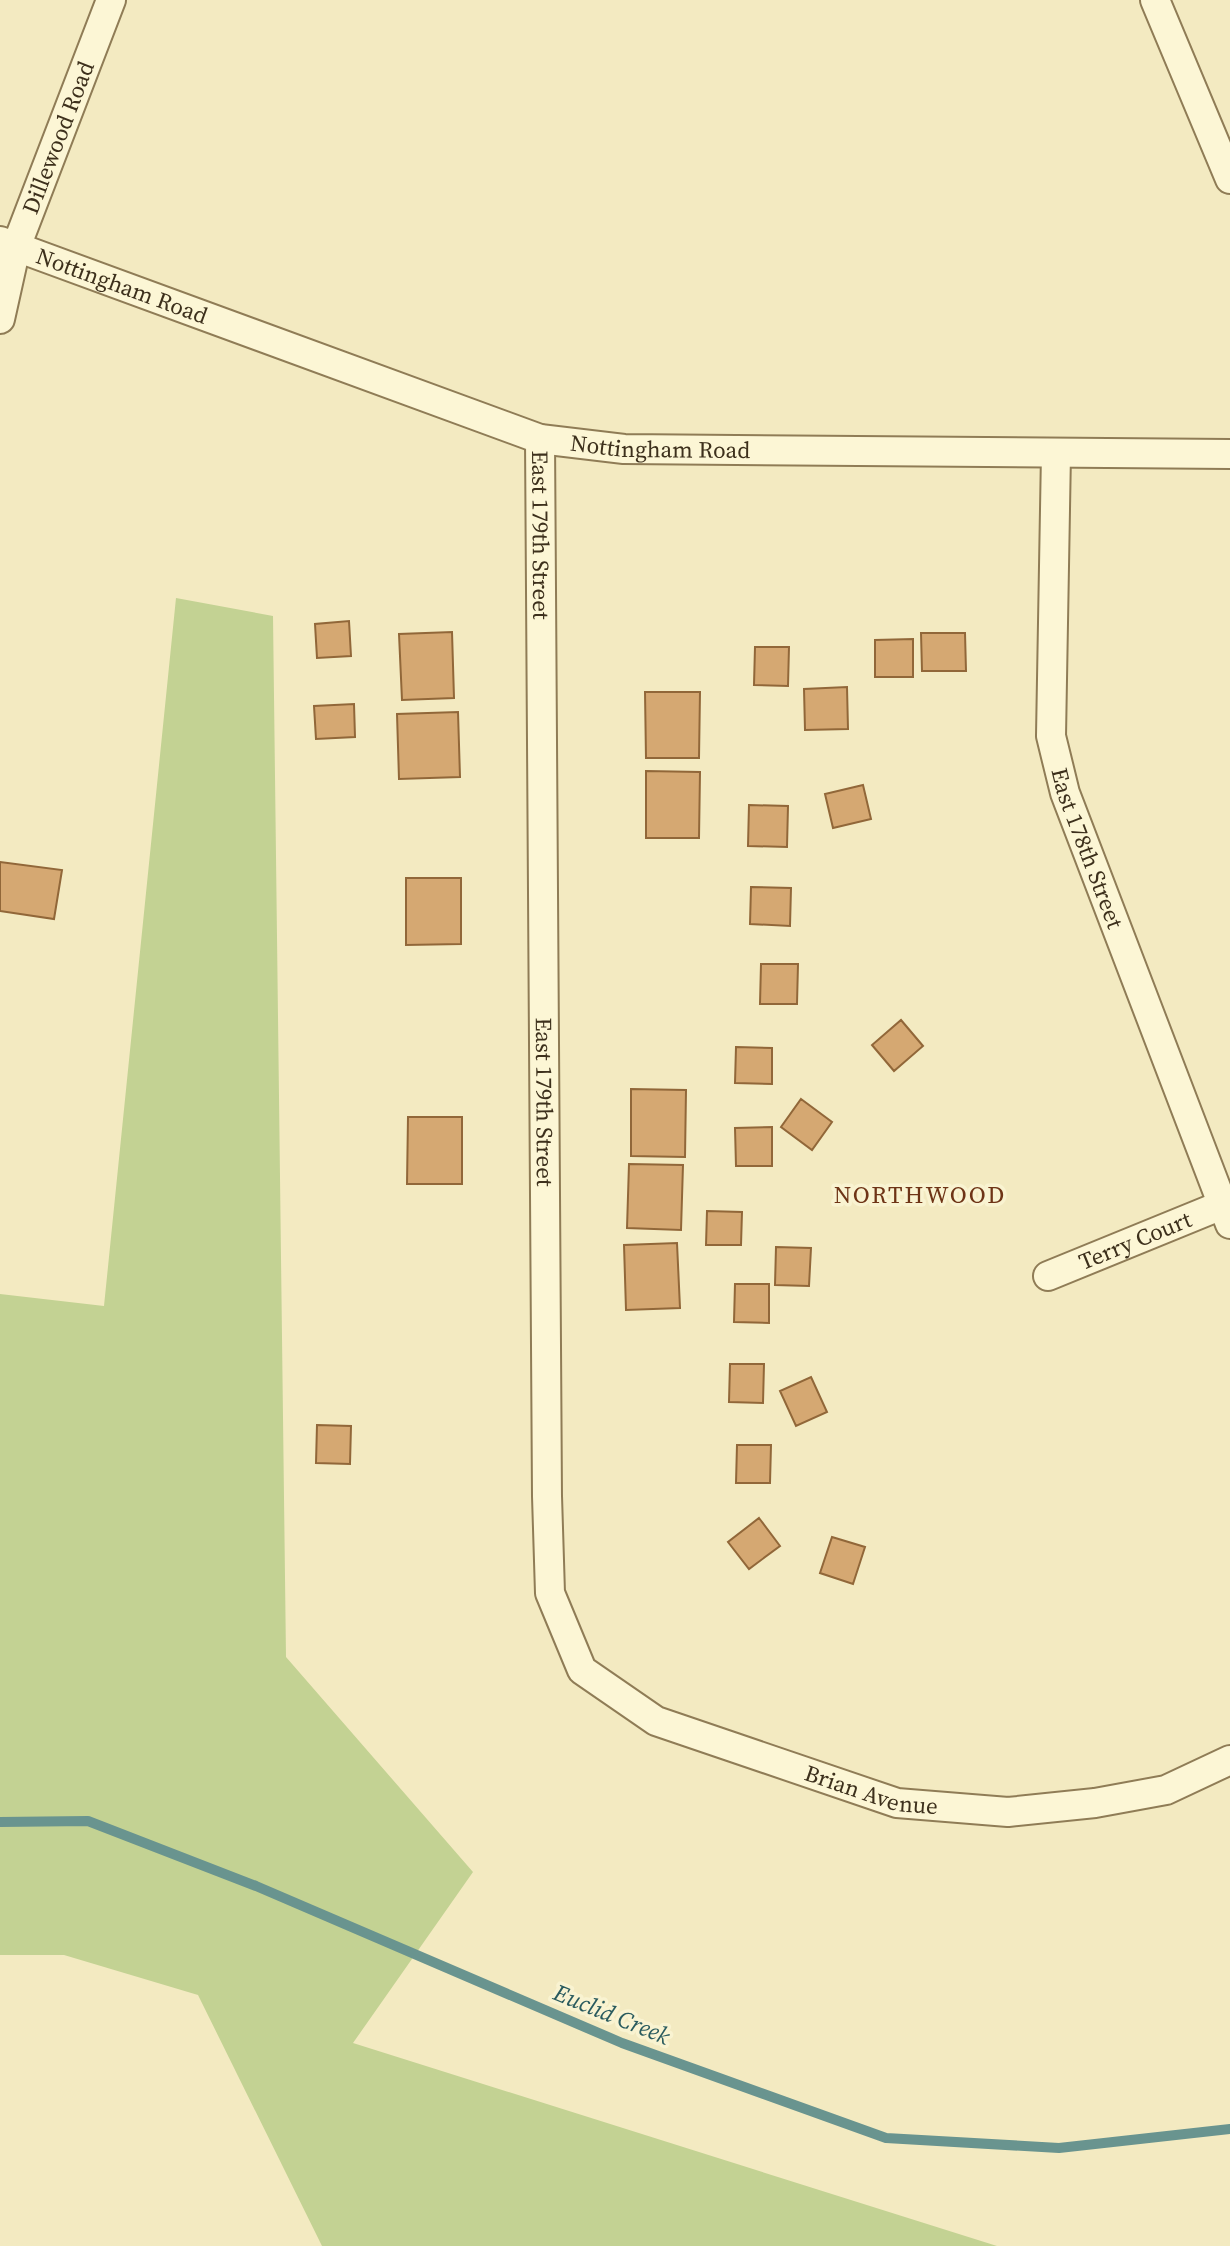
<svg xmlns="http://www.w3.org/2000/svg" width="1230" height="2246" font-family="'Source Serif 4',serif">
<rect width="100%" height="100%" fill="#f3eac1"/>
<path fill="#c3d293" d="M176,598L273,616L286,1657L473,1872L353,2043L997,2246H322L198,1995L64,1955H0V1294L104,1306Z"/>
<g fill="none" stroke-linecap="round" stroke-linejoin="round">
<path stroke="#69948f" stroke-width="10" d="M0,1822L88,1821L256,1886L622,2043L886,2138L1059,2148L1230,2129"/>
</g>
<path fill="#d5a872" stroke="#916739" stroke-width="2" d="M349,621L351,656L317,658L315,624Z
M452,632L454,698L402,700L399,634Z
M921,633H965L966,671H922Z
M913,639V677H875V640Z
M755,647H789L788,686L754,685Z
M847,687L848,729L805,730L804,689Z
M645,692H700L699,758H646Z
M354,704L355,737L316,739L314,706Z
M458,712L460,777L399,779L397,714Z
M646,771L700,772L699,838H646Z
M863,785L871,819L833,828L825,794Z
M749,805L788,806L787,847L748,846Z
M0,862L62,870L54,919L0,911Z
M406,878H461V944L406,945Z
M751,887L791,888L790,926L750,924Z
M761,964H798L797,1004H760Z
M901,1020L923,1046L894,1071L872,1045Z
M736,1047L772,1048V1084L735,1083Z
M631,1089L686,1090L685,1157L631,1156Z
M801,1099L832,1122L812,1150L781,1127Z
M408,1117H462V1184H407Z
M772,1127V1166H736L735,1128Z
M629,1164L683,1165L681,1230L627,1228Z
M707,1211L742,1212L741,1245H706Z
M677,1243L680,1308L626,1310L624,1245Z
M776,1247L811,1248L809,1286L775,1285Z
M735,1284H769V1323L734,1322Z
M730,1364H764L763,1403L729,1402Z
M811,1377L827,1412L796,1426L780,1391Z
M317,1425L351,1426L350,1464L316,1463Z
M737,1445H771L770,1483H736Z
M759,1518L780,1546L749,1569L728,1542Z
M832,1537L865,1547L853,1584L820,1573Z"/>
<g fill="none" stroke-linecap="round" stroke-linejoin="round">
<g stroke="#8f7c56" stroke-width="32">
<g id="minor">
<path d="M1155,0L1230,179"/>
<path id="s1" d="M0,241L540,439L624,449L1230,454"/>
<path id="s2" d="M0,319L16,247L111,0"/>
<path id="s3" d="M540,439L547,1496L550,1593L582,1670L656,1721L897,1803L1008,1812L1095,1803L1166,1790L1230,1760"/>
<path id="s4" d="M1056,453L1051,736L1065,793L1230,1224"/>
<path id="s5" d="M1048,1276L1222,1205"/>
</g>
</g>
<use href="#minor" stroke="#fcf6d5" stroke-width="28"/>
</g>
<g text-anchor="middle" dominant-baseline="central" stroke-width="7" stroke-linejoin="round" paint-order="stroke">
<g font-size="23" fill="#3d301c" stroke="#f9f3d1">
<text stroke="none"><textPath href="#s2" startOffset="191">Dillewood Road</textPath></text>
<text stroke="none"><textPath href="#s1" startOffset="130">Nottingham Road</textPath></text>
<text stroke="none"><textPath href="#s1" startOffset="696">Nottingham Road</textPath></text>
<text stroke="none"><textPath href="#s3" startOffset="96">East 179th Street</textPath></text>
<text stroke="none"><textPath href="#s4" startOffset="401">East 178th Street</textPath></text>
<text stroke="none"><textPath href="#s3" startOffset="663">East 179th Street</textPath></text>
<text stroke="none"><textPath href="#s5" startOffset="94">Terry Court</textPath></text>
<text stroke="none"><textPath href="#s3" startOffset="1554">Brian Avenue</textPath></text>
</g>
<g font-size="24" letter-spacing="2" fill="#6e3416" stroke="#f9f3d1">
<text x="920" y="1194">NORTHWOOD</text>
</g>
<g font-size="24" font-style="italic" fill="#2a5b5e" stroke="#f9f3d1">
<text transform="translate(612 2014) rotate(22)">Euclid Creek</text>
</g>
</g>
</svg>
